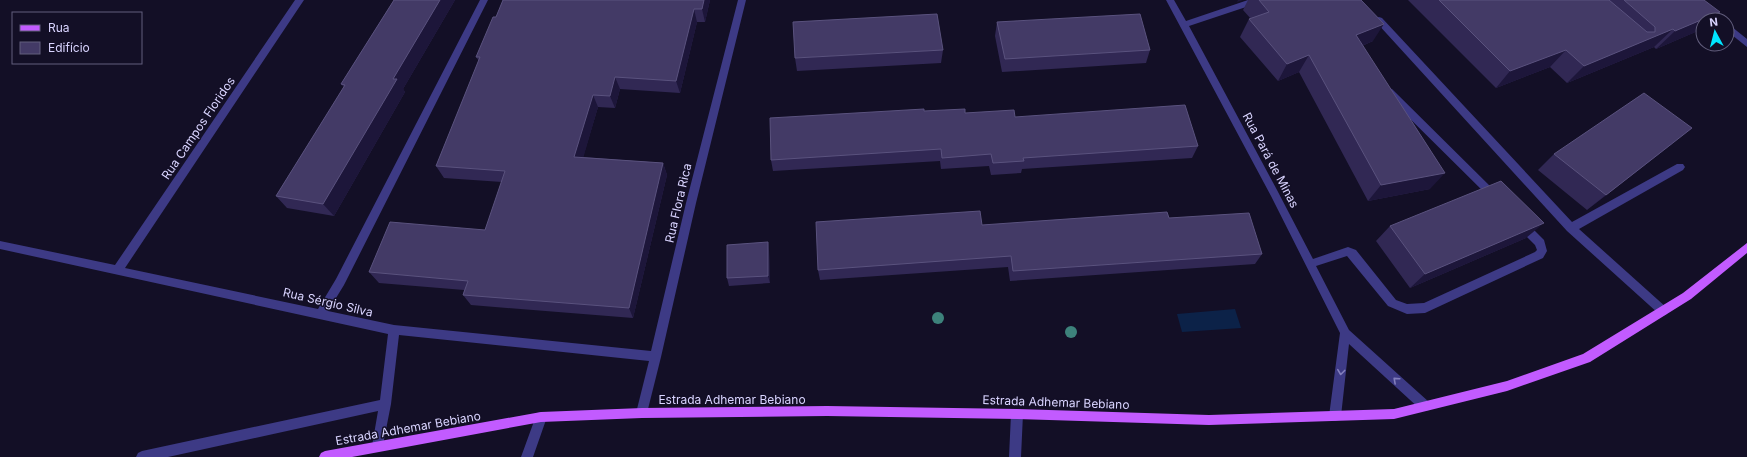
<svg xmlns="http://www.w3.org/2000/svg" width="1747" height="457" font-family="Inter,sans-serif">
<rect width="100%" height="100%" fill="#130f26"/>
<path fill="#0c2248" d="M1235,309L1241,328L1182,332L1177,314Z"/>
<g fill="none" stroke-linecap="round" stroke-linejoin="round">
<path fill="#3d3a85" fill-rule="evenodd" d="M295,0H304L125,268L318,309L336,279L480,0H488L344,285L328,311L394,325L651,351L686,203L738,0H746L696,203L661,357L646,417L642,418L638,417L636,413L649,361L399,335L391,404L382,450L378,452L374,450L372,446L378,411L168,457H136L138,453L142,451L380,400L388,334L0,249V241L115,265Z
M1166,0H1174L1186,21L1248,0H1262L1261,2L1189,26L1277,190L1313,259L1348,247L1356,250L1396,300L1407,304L1424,303L1535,252L1537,250L1535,245L1518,228L1517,225L1518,222L1522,221L1526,222L1544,240L1547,251L1543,258L1425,313L1407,314L1388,306L1347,256L1316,266L1349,330L1429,402L1431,406L1429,410L1425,411L1421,410L1349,344L1341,416L1339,420L1335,421L1331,420L1329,416L1340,333L1271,196Z
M1692,0H1702L1723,20H1713Z
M1379,17L1382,18L1572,222L1677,164H1683L1685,167L1683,170L1579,229L1667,308L1668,311L1667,314L1663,316L1659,314L1567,231L1376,22L1375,20L1376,18Z
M1727,23L1747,39V47L1727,31Z
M1389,88L1392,89L1497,193L1499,196L1497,199H1491L1386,95L1384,92Z
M1017,409L1021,410L1023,414L1021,457H1009L1011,414L1013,410Z
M541,412L545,413L547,417L533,457H521L537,413Z"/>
<path fill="#c25bff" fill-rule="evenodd" d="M1747,243V253L1691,299L1590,362L1507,391L1394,419L1209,425L1017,419L827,416L642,418L541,422L352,457H319L321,453L325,451L541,412L642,408L827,406L1017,409L1209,415L1394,409L1507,381L1583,354L1683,293Z"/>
</g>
<g fill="#3d827b">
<circle cx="938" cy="318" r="6"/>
<circle cx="1071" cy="332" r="6"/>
</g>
<path fill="#312854" d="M394,0H455L403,89L405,92L334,216L287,208L276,196L344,87L341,84Z
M503,0H710L705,22H697L680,93L620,89L615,108L598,107L583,157L663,163L667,175L633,318L471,305L463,295L464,290L379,283L369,272L485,230L502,182L444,178L436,166L479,61L476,57L496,17Z
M1248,0H1361L1373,41L1362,46L1430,189L1368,201L1299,72L1278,81L1240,37L1249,19H1251L1243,10Z
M1408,0H1704L1703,28L1700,30L1656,49L1654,47L1567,83L1550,67L1496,88Z
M997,22L1150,50L1146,63L1002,72L995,36Z
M943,50L941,63L797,71L795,58Z
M924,111L1015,117L1198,146L1192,158L1022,169L1021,173L991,175L989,166L941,169L940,161L773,171L771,160Z
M1672,144L1587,210L1538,170L1554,154Z
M1169,218L1262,254L1255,264L1010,281L1008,267L820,280L818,270L982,225Z
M1390,226L1526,238L1410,288L1376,241Z
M769,250L770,283L729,286L727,278Z"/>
<path fill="#1d163a" d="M440,0H455L403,89L405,92L334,216L323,204L393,79Z
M704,0H710L705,22L702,9Z
M1238,0H1243L1237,2Z
M694,9L697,22L680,93L676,81Z
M1720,12L1711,20H1703V28L1700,30L1656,49L1675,31Z
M1384,24L1373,41L1345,53L1356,35Z
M1673,29L1654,47L1567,83L1584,66Z
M1566,50L1550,67L1496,88L1510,71Z
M1309,55L1299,72L1278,81L1287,64Z
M615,77L620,89L615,108L610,96Z
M593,95L598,107L580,169L574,157Z
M1692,128L1672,144L1587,210L1606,195Z
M663,163L667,175L633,318L629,308Z
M1445,173L1430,189L1368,201L1381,185Z
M1544,223L1526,238L1410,288L1425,274Z
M768,242L769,250L770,283L768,276Z"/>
<path fill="#433a66" stroke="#5a527e" d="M394,0H440L393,79H397L323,204L276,196L345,85L341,84Z
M503,0H704L702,9H694L676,81L615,77L610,96L593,95L574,157L663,163L629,308L463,295L468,281L369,272L390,222L485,230L505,171L436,166L480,57H476L493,17H496Z
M1259,0H1361L1384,24L1356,35L1445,173L1381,185L1309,55L1287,64L1249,19L1269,12Z
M1439,0H1609L1647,32H1655V27L1624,0H1704L1720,12L1675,31L1673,29L1584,66L1566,50L1510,71Z
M937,14L943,50L795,58L793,22Z
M1140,14L1150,50L1005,59L997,22Z
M1644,93L1692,128L1606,195L1554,154Z
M1185,105L1198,146L1023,158L1024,161L993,163L991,154L942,158L941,149L771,160L770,118L924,109V111L965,109V113L1014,110L1015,117Z
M1501,181L1544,223L1425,274L1390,226Z
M980,211L982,225L1167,212L1169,218L1249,213L1262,254L1013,271L1011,256L818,270L816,222Z
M768,242V276L727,278V245Z"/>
<defs><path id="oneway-chevron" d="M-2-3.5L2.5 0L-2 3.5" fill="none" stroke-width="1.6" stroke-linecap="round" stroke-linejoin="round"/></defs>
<g stroke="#837fbc">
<use href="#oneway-chevron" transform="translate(1341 372) rotate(97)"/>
<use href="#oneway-chevron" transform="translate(1396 380) rotate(-138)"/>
</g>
<g text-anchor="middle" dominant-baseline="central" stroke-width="3" stroke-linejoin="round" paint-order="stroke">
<g font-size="12" fill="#d9d4ff" stroke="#130f26">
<text transform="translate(198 128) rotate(-56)">Rua Campos Floridos</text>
<text transform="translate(1271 160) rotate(62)">Rua Pará de Minas</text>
<text transform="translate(678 203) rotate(-77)">Rua Flora Rica</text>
<text transform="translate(328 302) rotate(13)">Rua Sérgio Silva</text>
<text x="732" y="399">Estrada Adhemar Bebiano</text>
<text transform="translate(1056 402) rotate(2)">Estrada Adhemar Bebiano</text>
<text transform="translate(408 428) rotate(-10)">Estrada Adhemar Bebiano</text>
</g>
</g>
<rect x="12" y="12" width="130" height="52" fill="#130f26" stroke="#625e7d"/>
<rect x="20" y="25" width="20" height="6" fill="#c25bff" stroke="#625e7d"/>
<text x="48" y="32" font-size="12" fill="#d9d4ff">Rua</text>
<rect x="20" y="42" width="20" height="12" fill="#433a66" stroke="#625e7d"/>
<text x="48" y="52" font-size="12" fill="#d9d4ff">Edifício</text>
<g transform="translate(1715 32) rotate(353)"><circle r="19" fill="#130f26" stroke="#625e7d"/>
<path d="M0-3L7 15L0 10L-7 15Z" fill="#00e5ff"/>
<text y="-6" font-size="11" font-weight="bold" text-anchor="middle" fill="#d9d4ff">N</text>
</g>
</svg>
